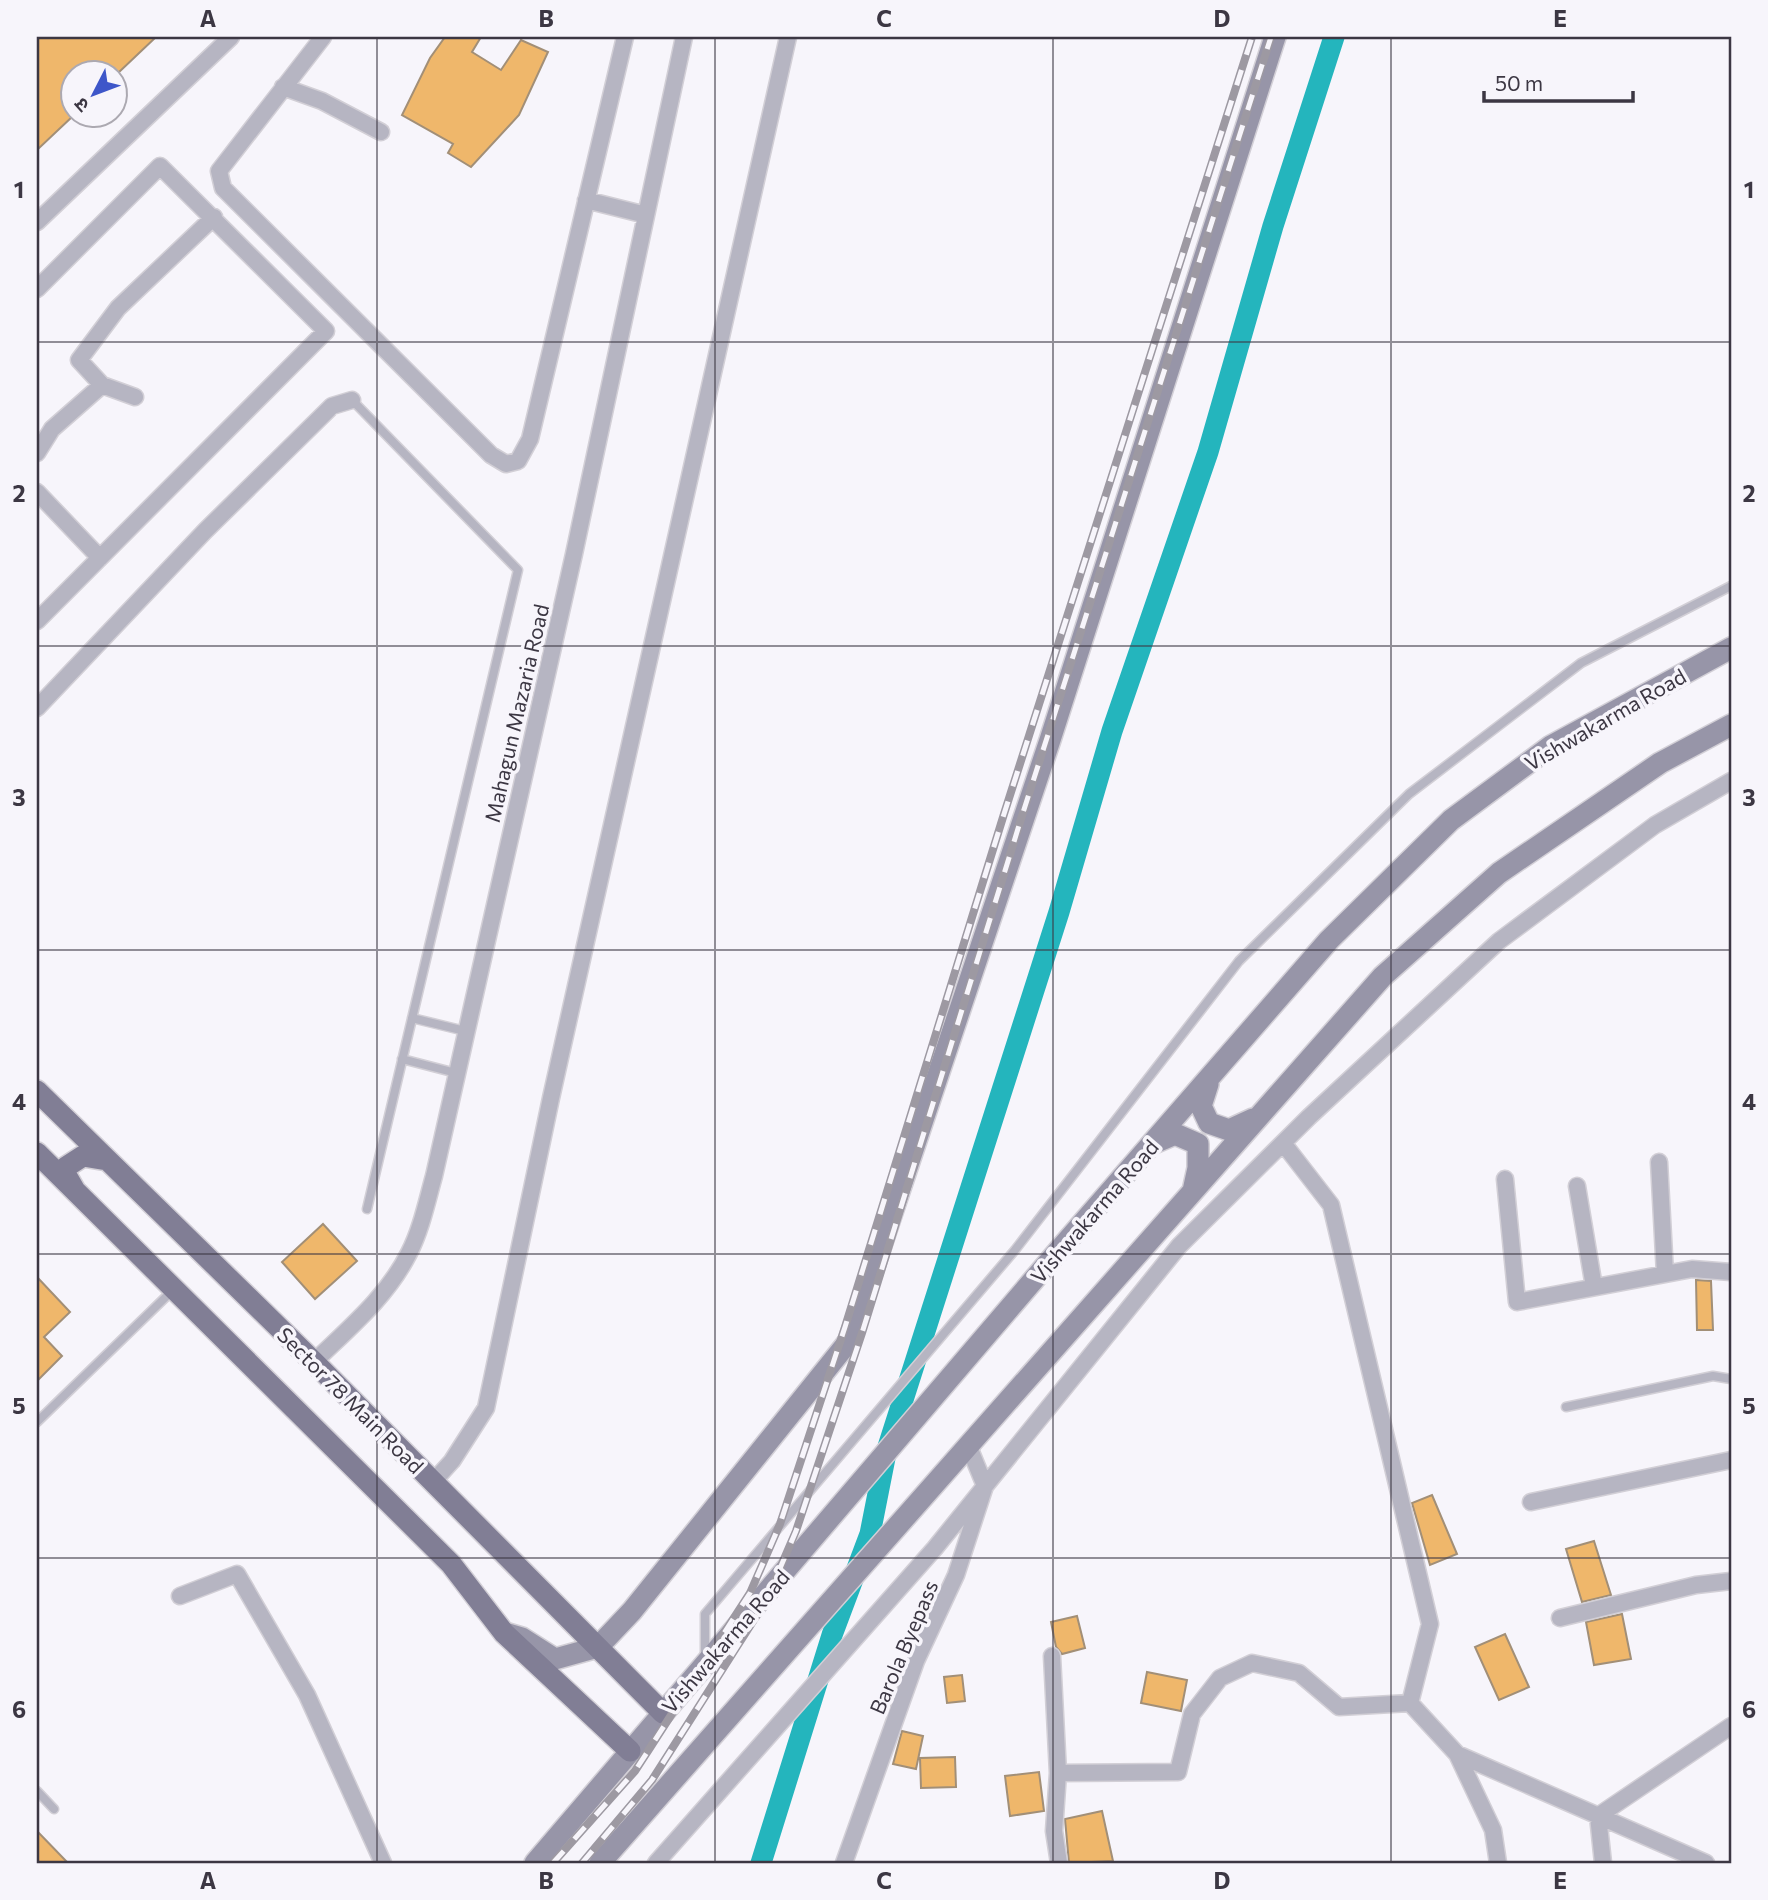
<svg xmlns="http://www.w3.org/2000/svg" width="1768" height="1900" font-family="Commissioner,'Noto Sans Devanagari',sans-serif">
<rect width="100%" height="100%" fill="#f7f5fb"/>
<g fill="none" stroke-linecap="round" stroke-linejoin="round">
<path stroke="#24b5bd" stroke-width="21" d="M761,1863L832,1635L870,1534L886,1453L1059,912L1112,731L1208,452L1273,226L1334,37"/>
</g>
<path fill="#efb76b" stroke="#a28f77" stroke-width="2" d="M37,37H156L117,74H74V115L37,150Z
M445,37H481L472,52L501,70L521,40L548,52L519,115L471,167L448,153L453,144L402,115L430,58Z
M323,1224L357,1261L315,1299L282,1262Z
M37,1277L70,1312L44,1337L62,1356L37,1381Z
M1696,1280L1711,1281L1713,1330H1697Z
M1432,1495L1457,1554L1430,1565L1412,1503Z
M1594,1541L1611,1595L1582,1602L1566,1549Z
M1622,1614L1631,1659L1594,1665L1586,1622Z
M1077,1616L1085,1648L1062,1654L1056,1647L1051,1622Z
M1505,1634L1529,1687L1499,1700L1475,1647Z
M1147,1672L1187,1680L1181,1711L1141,1703Z
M962,1675L965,1701L947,1703L944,1677Z
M902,1731L923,1736L916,1769L893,1764Z
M955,1757L956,1787L921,1788L920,1758Z
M1039,1772L1044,1811L1010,1816L1005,1776Z
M1102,1811L1113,1861L1069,1863L1065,1819Z
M37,1831L68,1863H37Z"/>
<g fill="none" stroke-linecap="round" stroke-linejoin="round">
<g stroke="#d2cfd6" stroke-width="11">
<path id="lane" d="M352,400L518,570L367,1209
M412,1018L465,1031
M402,1059L456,1073
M1566,1407L1713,1376L1731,1379
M37,1422L173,1290
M705,1656V1614L1015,1250L1239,961L1409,794L1581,663L1731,586
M37,1791L54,1809"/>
</g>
<g stroke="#d2cfd6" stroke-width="19">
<path id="street" d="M323,37L219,171L223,188L491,455L506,464L518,461L530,439L625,37
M283,87L322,101L381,132
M586,200L646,215
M37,222L231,37
M37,289L160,166L326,331L37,621
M102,385L135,397
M37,453L52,429L102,385L79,360L118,308L214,217
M37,492L100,558
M37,708L205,531L332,406L352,400
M1283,1143L1331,1205L1430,1624L1410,1703
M1659,1162L1665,1274
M1505,1179L1517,1302L1692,1269L1731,1272
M1577,1186L1594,1287
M314,1362C349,1328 387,1297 409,1253C421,1230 427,1201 434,1176L574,554L684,37
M433,1482L452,1461L486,1408L551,1098L788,37
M1531,1502L1731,1460
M180,1596L237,1574L307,1695L383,1863
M1560,1618L1696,1585L1731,1581
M1052,1656L1058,1773L1054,1831L1059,1863
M1457,1754L1706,1863
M1058,1773L1178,1772L1192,1714L1220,1678L1252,1663L1299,1673L1339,1707L1410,1703L1457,1754L1493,1830L1498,1863
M656,1863L935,1548L1179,1246L1309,1117L1499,941L1655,825L1731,781
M844,1863L916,1661L956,1575L985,1486L969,1447
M1603,1863L1598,1816L1731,1726"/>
</g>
<g stroke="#d2cfd6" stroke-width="24">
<path id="secondary" d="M1208,1084L1201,1106L1209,1123L1229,1130L1253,1119
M1154,1143L1175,1134L1198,1144V1168L1193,1191
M505,1633L522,1638L555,1659L598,1647L632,1611L849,1341L1050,740L1275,37
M535,1863L1060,1249L1329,940L1451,820L1551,746L1731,648
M600,1863L1383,976L1499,873L1660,763L1731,725"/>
</g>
<g stroke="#d2cfd6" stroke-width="24">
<path id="primary" d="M37,1091L314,1362L663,1713
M37,1153L451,1564L504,1633L630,1751
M74,1189L66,1175V1167L83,1156L107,1160"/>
</g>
<use href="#lane" stroke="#b6b5c2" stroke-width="8"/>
<use href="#street" stroke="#b6b5c2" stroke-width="16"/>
<use href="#secondary" stroke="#9795a8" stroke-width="21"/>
<use href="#primary" stroke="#817e95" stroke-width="21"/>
<g stroke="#9d99a2" stroke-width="8">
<path id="rail" d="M553,1863L635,1771L750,1593L780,1524L845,1327L1004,814L1252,37
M582,1863L652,1780L766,1601L796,1531L862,1333L1021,819L1271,37"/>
</g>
<use href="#rail" stroke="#f7f5fb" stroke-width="5" stroke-dasharray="16" stroke-linecap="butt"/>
</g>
<path fill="none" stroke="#3c3743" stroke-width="2" stroke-opacity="0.55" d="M377,37V1863M715,37V1863M1053,37V1863M1391,37V1863M37,342H1731M37,646H1731M37,950H1731M37,1254H1731M37,1558H1731"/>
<g text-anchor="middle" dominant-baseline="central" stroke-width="7" stroke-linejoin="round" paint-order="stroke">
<g font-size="21" fill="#3c3743" stroke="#f7f5fb">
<text transform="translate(516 713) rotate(-77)">Mahagun Mazaria Road</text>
<text transform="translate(1605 719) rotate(-30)">Vishwakarma Road</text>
<text transform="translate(1094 1211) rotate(-49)">Vishwakarma Road</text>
<text transform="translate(351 1400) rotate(45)">Sector 78 Main Road</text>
<text transform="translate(725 1641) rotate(-49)">Vishwakarma Road</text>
<text transform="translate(903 1647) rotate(-67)">Barola Byepass</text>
</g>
</g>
<rect width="1768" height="1900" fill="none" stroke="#f7f5fb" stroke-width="77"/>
<g transform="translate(94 94) rotate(228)"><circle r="33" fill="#f7f5fb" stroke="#aca9b1" stroke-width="2"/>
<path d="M0-5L12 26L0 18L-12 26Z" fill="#3e56c9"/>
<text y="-10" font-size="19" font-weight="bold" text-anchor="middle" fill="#3c3743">उ</text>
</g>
<path d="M1484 91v10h149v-10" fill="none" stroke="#3c3743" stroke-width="3.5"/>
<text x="1495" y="91" font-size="21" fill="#3c3743" stroke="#f7f5fb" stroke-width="5" paint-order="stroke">50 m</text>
<rect x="38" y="38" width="1692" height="1824" fill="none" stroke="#3c3743" stroke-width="2.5"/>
<g font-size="23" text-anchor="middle" font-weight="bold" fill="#3c3743">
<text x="208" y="27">A</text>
<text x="546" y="27">B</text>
<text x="884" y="27">C</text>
<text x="1222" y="27">D</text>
<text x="1560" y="27">E</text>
<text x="19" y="198">1</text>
<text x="1749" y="198">1</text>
<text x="19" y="502">2</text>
<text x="1749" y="502">2</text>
<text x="19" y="806">3</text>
<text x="1749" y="806">3</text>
<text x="19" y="1110">4</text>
<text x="1749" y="1110">4</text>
<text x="19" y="1414">5</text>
<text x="1749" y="1414">5</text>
<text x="19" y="1718">6</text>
<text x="1749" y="1718">6</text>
<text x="208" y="1889">A</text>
<text x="546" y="1889">B</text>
<text x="884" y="1889">C</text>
<text x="1222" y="1889">D</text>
<text x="1560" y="1889">E</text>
</g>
</svg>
